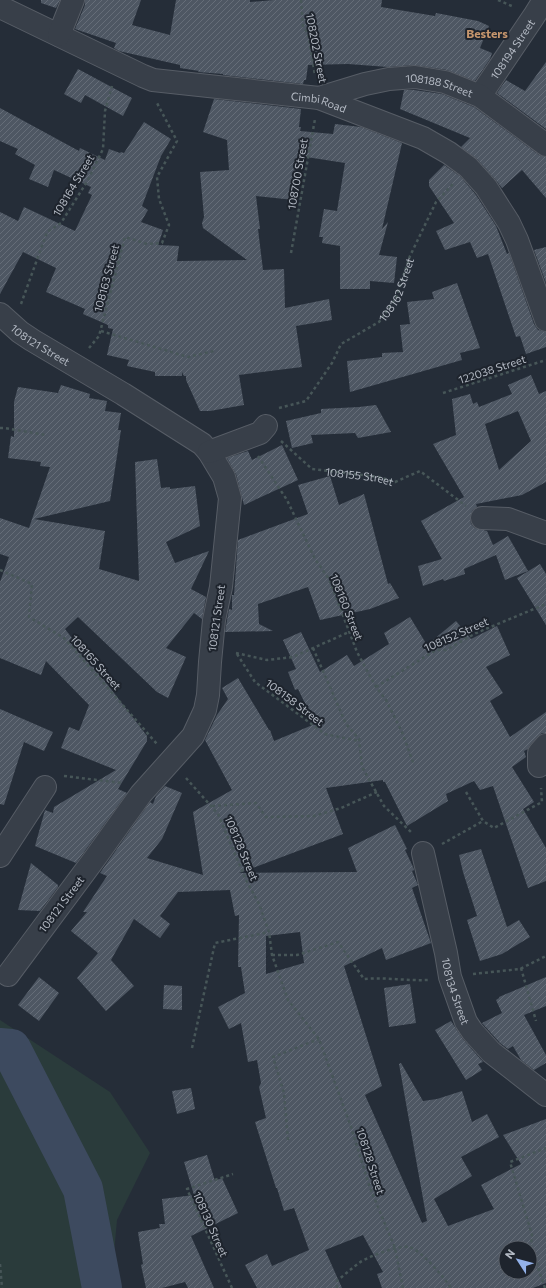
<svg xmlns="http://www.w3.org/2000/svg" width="546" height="1288" font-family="Commissioner,sans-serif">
<defs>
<pattern id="building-hatch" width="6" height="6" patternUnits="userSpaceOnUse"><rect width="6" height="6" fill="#4e5763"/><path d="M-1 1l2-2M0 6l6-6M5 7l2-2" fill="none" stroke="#656d78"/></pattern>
</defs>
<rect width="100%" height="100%" fill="#252d38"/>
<path fill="#2a3b3b" d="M0,1020L110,1092L150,1153L117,1220L111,1288H0Z"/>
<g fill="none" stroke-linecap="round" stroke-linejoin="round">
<path stroke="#3d4a5f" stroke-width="40" d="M0,1048L11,1049L83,1189L102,1288"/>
</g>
<path fill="url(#building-hatch)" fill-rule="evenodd" d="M41,0H60L56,8L41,3Z
M85,0H141L132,25L170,35L176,0H250V2L274,0H382L381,7L435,16L436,13L478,21L489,26L480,48L492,53L490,59L475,81L447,70L414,65L388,67L348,64L308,65L306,80H304L303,84L223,75V74L198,72L199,71L180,68V65L119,51L114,48L116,43L75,29L85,5Z
M546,62V129L497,93L506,80L525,91Z
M78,69L132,98L123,116L85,95L81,103L64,94Z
M404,90H414L442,94L474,107L539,155L546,157V198L522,170L502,188L495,179L477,159L461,147L470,138L400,109Z
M214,99L301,109L299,127H301L300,131L333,134L335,124L361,127L402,143L382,229L388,222L379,255L397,257L394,283L370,281V289H340V246L322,243L323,237H319L324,209L337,211L345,163L300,156L294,200L256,196L260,229H258L263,270L284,269L285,308L329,299L332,320L296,326L302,367L239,375L244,405L210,411H200L186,380V376H184L182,372V376H155V372L127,366L129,360L107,355L113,329L108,328V325L83,314L85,309L46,292L56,268L23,252L0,294V212L18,221L24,207L75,231L92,195L88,193L91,187L54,170L48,187L29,179L35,165L15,154L18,149L0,141V108L79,151L80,148L105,160L109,149L120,153L121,152L124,153L144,122L171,139L161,156L142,206L148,210L141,222L163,230L158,245L179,246L177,261L247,260L203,228L202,223L204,217L200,172L229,170L227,140L203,132Z
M444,165L460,176L476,195L496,226L507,254L509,253L534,324L538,330L546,332V347L526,354L520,336L516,337L488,254L477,258L470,242L445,250L436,231L454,223L429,186V180Z
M546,247V283L534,250Z
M457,283L480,348L460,353L462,360L350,392L347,361L382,357V353L403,352L400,325L410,324L407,302L434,299L432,292Z
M531,375L539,394L546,391V482L522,495L476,504L477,507L472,511L470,518L471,524L475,528L487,531L493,545L508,536L528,571L505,580L496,555L464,569L465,574L444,581L443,579L423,586L418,566L442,559L421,521L464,497L433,444L456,435L452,399L470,394L473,404L477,402L479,407L512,394L508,385ZM518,411L531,441L499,470L485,424Z
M61,385L90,394L89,398L107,401L105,411L121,413L118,430H121L110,501L34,519L105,531L99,569L139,581L135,462L157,459L161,488L170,487V489L195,486L200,526L166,542L175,563L209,551L191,589L206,597L202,619L194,613L166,648L186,657L168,698L157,692L78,617L65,629L147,736V741L118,789L127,793L76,863L35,846L45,810L53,813L54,807L116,770L61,748L69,727L79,731L89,705L46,661L41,675L0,658V582L9,557L0,554V518L29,528L50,467L40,466L41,462L8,458L11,436L14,437V402L18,387L58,393Z
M376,405L391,432L358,438L355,433L311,435L313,443L292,448L286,421L321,413V409L359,407Z
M282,445L298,480L244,505L236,474L227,458L248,451L252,460Z
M330,476L339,505L364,494L388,584L390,583L399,598L370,609L320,620L308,587L258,604L259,624L273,631L225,632L229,609L232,610V595H234L238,540L308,514L298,485Z
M540,564L546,574V625L517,578Z
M410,617L427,645L456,621L471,639L497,626L510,655L486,667L503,693L490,701L510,737L546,712V733H542L537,737L530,745L528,749L524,751L526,757L512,767L534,802L523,809L546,848V881L528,888L493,786L480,790L474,781L446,794L448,801L407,826L385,782H383V780L326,788L343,834L239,873L357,872L348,848L395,825L407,849L405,850L414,869V870L412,871L418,885L412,888L431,943L386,960L382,948L344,966L382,1086L365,1095L422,1223L427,1221L399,1064L401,1063L423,1101L437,1099L462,1091L472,1122L487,1114L499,1137L461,1157L472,1176L434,1199L448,1226L494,1209L481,1185L521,1164L503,1135L546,1119V1283L533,1288H382L377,1274L383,1272L363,1235L325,1250L342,1288H257L245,1265L267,1254L272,1266L309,1250L294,1208L284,1211L277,1188H276L255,1122L266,1118L259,1087L261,1083L257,1060L248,1062L241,1023L229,1029L218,1007L245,993L241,967H238L239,915L235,916L230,890L178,892L160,916L170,924L160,938L134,919L111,960L134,986L106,1011L77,978L98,953L71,931L87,912H83L107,876L100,873L150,802L153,804L156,796L165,786L182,793L162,839L147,858L203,875L193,812L232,790L205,740L217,715L228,699L222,688L238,678L269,730H270L274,741L315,724L298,689L295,690L288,672L296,669L283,640L301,632L320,672L347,655L354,666L389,644L384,633ZM300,932L304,963L266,974V936ZM506,1248H530V1272H506Z
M0,709L53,732L44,751L24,742L4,805L0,804Z
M481,849L507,927L519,920L530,937L502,954L480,961L467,920L477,916L463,872L459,855Z
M31,863L58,885V887L40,911L18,910Z
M39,977L59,993L39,1021L18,1005Z
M546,977V1006L524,1015L546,1055V1063L534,1070L521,1060L513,1046L508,1049L500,1043L482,1023L502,1013L496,1000L499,998V997Z
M410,984L416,1023L389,1027L384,988Z
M164,985L182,986V1010L163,1009Z
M451,1021L462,1038L483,1062L478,1064L482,1070L466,1080L435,1030Z
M191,1088L195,1109L177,1114L172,1091Z
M207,1155L215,1181L222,1178L238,1213L191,1236L214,1288H188L185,1282L162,1288H146L141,1265L143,1264L138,1232L160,1228L159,1224H165L162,1199L194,1195L184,1162Z"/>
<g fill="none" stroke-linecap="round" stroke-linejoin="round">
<g stroke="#575d66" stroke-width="24">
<g id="minor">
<path id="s3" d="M0,7L143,76L153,80L319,98L423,138L449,153L468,167L486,187L509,223L517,240L546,320"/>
<path d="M59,35L73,0"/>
<path id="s4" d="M480,96L534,16L544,0"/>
<path id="s5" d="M319,98L365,84L389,79L415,77L445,82L480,96L546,145"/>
<path id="s6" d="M0,314L20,332L32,340L123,394L202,444L209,452L224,477L230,498L221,587L214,620L210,662L208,695L205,710L193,736L141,794L95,858L8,975"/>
<path d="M209,452L260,433L266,426"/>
<path d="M482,518L508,519L546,533"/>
<path d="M539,766V753L546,745"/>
<path id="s7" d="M423,853L446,953L450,977L466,1022L472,1031L491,1052L546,1095"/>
<path d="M0,856L45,787"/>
</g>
</g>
<g stroke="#475658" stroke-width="2.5" stroke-dasharray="3 3" stroke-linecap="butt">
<path d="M301,0L303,26L308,34L315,75"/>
<path d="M498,0L514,7"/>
<path d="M291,253L315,119"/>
<path d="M21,304L47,232L61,223L88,180L103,149L105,111L112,86"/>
<path d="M101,331L188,357L214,351"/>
<path d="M89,348L99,336L125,237L147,244L162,243L169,225L159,199L157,177L177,141L157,103"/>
<path d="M443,393L546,360"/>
<path id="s1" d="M279,408L306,401L332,363L341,344L379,322L396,298L410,256L436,202L453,184"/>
<path d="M0,428H5L46,435"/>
<path id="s2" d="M281,441L312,469L379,477L395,482L420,471L466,506"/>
<path d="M258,456L287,500L315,559L329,579L357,652L376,687L386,700L402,732L414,765"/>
<path d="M0,570L32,584L29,617L64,638L157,744"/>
<path d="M313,648L346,724L359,739L362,767L384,806L413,834"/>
<path d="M236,653L267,660L293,657L349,632"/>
<path d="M237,654L255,682L325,734L359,741"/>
<path d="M376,687L436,650H446L476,633L546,604"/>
<path d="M64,776L122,783"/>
<path d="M186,778L218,814L246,880L259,904L269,932L272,955L288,1000L319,1039L351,1127L370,1188L395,1248L403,1288"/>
<path d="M466,792L483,821L494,828L542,802L541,788"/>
<path d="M212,806L256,803L266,817L314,816L341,808L377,792"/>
<path d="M442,844L483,821"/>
<path d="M272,955H297L338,942L364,979C385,977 407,981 428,980"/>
<path d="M521,968L536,1021"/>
<path d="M473,974L520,969L546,956"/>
<path d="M192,1048L215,943L269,932"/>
<path d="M288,1140L284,1093L273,1057L319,1039"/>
<path d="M0,1264L2,1288"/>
<path d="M232,1288L187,1189L233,1174"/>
<path d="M337,1288V1281C344,1275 351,1269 359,1263C367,1257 398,1245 409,1247C421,1250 444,1277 451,1288"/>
<path d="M545,1288L533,1253L531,1247L532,1235L510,1162L546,1148"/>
</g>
<use href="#minor" stroke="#383f49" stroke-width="22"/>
</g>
<g text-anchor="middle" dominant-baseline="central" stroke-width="4" stroke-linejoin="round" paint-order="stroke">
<g font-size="11" fill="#b4bac4" stroke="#1e242d">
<text transform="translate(317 48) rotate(79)">108202 Street</text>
<text stroke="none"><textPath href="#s4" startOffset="57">108194 Street</textPath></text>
<text stroke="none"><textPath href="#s5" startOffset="124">108188 Street</textPath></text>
<text stroke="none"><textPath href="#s3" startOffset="337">Cimbi Road</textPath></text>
<text transform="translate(297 174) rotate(-80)">108700 Street</text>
<text transform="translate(73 185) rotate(-59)">108164 Street</text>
<text transform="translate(106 278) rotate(-75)">108163 Street</text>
<text stroke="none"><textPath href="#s1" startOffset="176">108162 Street</textPath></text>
<text stroke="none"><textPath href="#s6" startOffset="51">108121 Street</textPath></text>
<text transform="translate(492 369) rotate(-18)">122038 Street</text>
<text stroke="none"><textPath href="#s2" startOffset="90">108155 Street</textPath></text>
<text transform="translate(347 607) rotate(68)">108160 Street</text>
<text transform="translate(216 618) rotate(-82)">108121 Street</text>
<text transform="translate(456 634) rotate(-24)">108152 Street</text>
<text transform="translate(96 662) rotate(48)">108165 Street</text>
<text transform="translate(295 702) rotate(37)">108158 Street</text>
<text transform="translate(242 848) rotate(67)">108128 Street</text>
<text transform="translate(61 904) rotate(-53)">108121 Street</text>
<text stroke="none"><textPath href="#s7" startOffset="142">108134 Street</textPath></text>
<text transform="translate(371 1161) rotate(72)">108128 Street</text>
<text transform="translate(211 1224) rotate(66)">108130 Street</text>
</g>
<g font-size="12" font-weight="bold" fill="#c6966d" stroke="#1e242d">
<text x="487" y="33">Besters</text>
</g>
</g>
<g transform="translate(518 1260) rotate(306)"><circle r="19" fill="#1e242d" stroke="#5a6069"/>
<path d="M0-3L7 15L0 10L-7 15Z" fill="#93b2ea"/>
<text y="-6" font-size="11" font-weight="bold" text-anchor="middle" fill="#b4bac4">N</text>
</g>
</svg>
